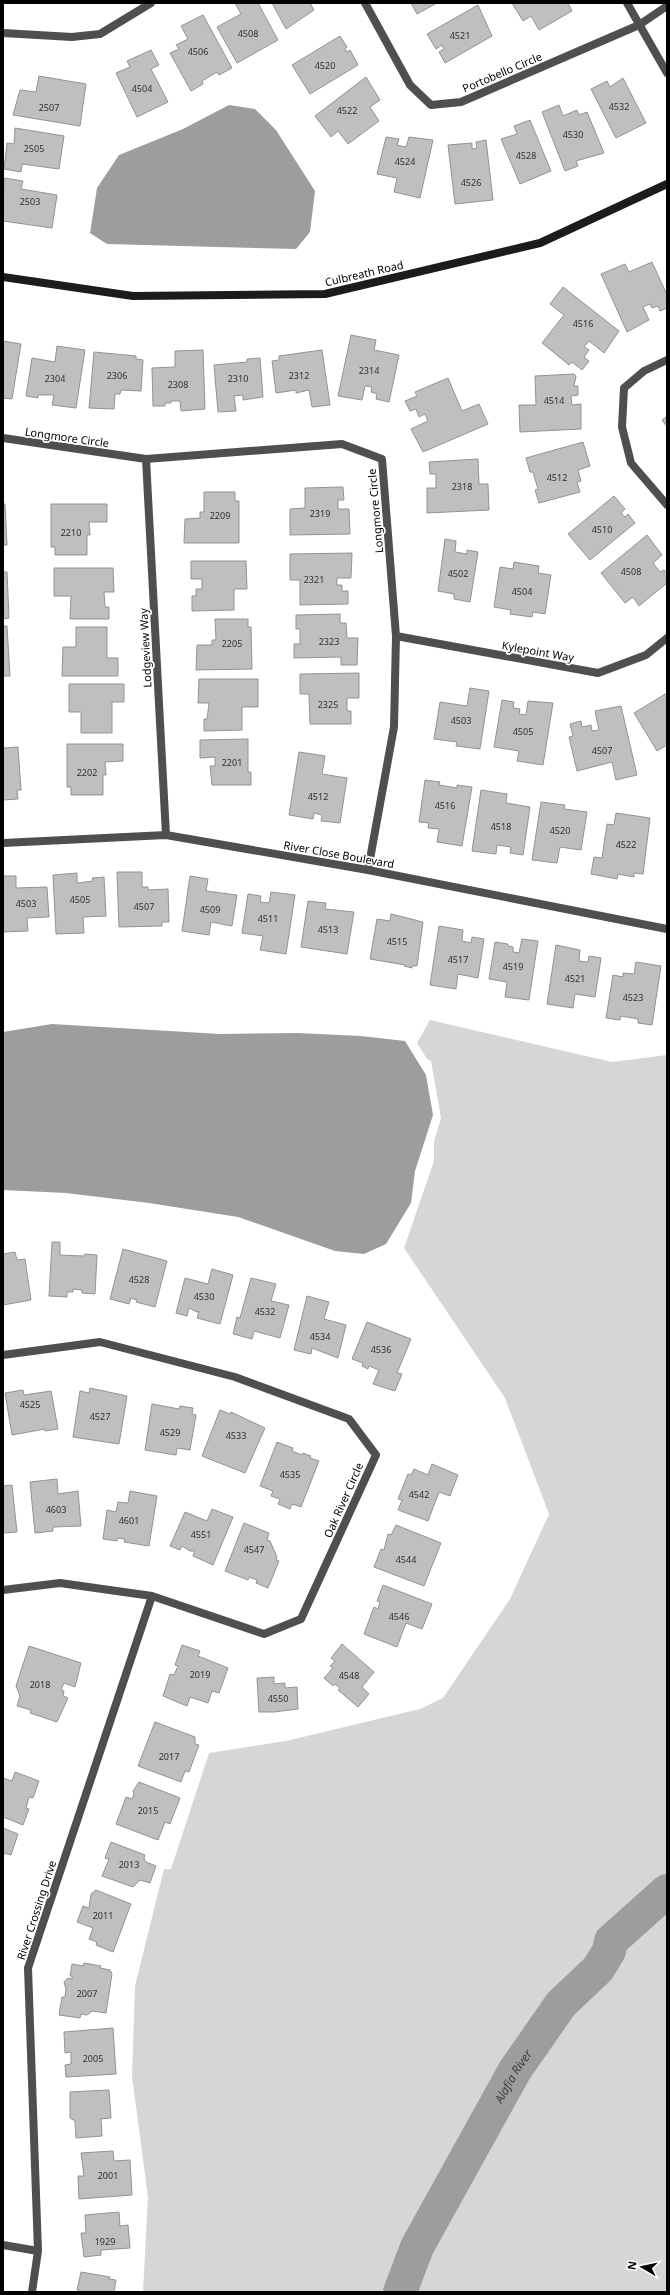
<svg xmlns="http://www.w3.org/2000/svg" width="670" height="2295" font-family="'Noto Sans',sans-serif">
<rect width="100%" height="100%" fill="#fff"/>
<path fill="#d6d6d6" d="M430,1020L612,1062L667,1055V2292H143L148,2197L132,2076L135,1986L164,1869H171L209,1753L286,1741L420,1709L443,1698L510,1599L549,1514L505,1398L404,1248L434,1161V1141L441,1118L431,1061L427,1059L417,1043Z"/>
<path fill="#9d9d9d" d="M229,105L255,109L276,130L315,191L310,232L296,249L107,244L90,233L97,188L119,155L183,129Z
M52,1024L220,1034L297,1033L361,1036L405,1041L426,1075L433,1115L415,1171L411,1203L386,1244L364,1254L335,1251L238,1217L149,1203L66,1193L3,1190V1032Z"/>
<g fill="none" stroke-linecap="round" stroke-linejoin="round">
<path stroke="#9d9d9d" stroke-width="34" id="s1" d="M400,2292L417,2247L515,2070L561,2004L598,1969L609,1951L611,1941L667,1891"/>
</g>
<path fill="#bfbfbf" stroke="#939393" d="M235,3H258L278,40L237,63L217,27L241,14Z
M272,3H310L314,10L286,29Z
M411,3H437L417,14Z
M512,3H568L572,11L539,30L531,16L523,21Z
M478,5L492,36L445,63L439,52L444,49L442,45L436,49L427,34Z
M203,15L232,68L219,75L217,72L202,81L203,84L191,91L170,53L179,49L176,45L188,39L181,26Z
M340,36L347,47L345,48L347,52L350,50L358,65L310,94L292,65Z
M151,50L159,65L151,69L168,102L137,117L116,73L130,67L127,61Z
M39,76L86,84L80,126L13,115L20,90L36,92Z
M366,77L380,100L370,107L379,121L348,144L338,131L331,137L315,116Z
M623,78L646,123L616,138L591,89L607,81L610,87Z
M559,105L563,116L577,110L579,115L587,112L604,153L576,161L578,166L565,171L542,112Z
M530,120L551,171L520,184L501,139L517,134L514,126Z
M15,128L64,136L59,169L22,164L21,172L4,169L7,143L14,144Z
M386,137L399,139L397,145L406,147L409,137L433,140L420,198L394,192L397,178L377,174Z
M486,140L493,200L455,204L448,145L472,143V149L477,148L476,142Z
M4,178L23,181L21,189L57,195L52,228L3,221Z
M652,262L667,295V308L660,311L658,306L652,308L650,304L643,307L649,320L627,332L601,274L625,264L629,272Z
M563,287L619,331L604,353L589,341L584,347L589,350L584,357L589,361L582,370L572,362L569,365L542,343L564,315L550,304Z
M351,335L376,340L374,350L399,355L389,402L376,399L377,394L371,392L372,387L365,386L362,400L338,396Z
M3,341L21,344L12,399L3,398Z
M57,346L85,350L76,408L52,405L54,395H38V398L26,396L32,358L55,362Z
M203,350L205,409L181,411L180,401H171V403H165V406H153L152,368L175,367V351Z
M322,350L330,405L312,407L309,390L296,393V390L276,393L272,361L279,360V356Z
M94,352L136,356V359L143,360L141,391L121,390L120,394H115L114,409L89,408Z
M260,358L263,397L243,400V395L234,396L236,411L218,412L214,365L247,362V359Z
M574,374L576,376L574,386H578V395L571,396L572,405L581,404V429L520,432L519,405H536L535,376Z
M448,378L462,411L479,404L488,424L423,452L411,429L428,421L425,414L419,417L416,409L410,411L405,401L417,396L415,392Z
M667,416V427L662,420Z
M583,442L590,466L578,470L581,481L577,482L580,492L539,503L535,490L538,489L533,472H530L526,458Z
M478,459L479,484H488L489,510L427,513V488H436V474H430L429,462Z
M343,487L344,500H338V509H349L350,534L290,535V509L305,508V488Z
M204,492H235V501H239V543H184L185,519L200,518V512H204Z
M614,496L625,509L621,513L625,517L628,514L635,523L590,560L568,534Z
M3,504H5L7,545H3Z
M51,504H107V522H89L90,535H87V555H55V547H51Z
M647,535L662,555L653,563L660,572L664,570L667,574V583L639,606L633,597L625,603L601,573Z
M445,539L456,541L455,552L467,554V550L478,552L470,602L454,599V594L438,591Z
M352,553L351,578H337V585H342V591H348V604L300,605V580H290V554Z
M191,561H246L247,589H234V610L192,611V596H196V589H202V579H191Z
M514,562L539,566L538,573L551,575L545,614L533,612L532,617L510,614L511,610L494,607L500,567L513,569Z
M54,568H113L114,592H104L105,607H109V619H70L71,596H54Z
M3,572H7L9,618L3,619Z
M340,614V623H346L347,638H358L357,665H341V657L294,658V644H300V629H296V615Z
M215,619H248V627H251L252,669L196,670L197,645H212V640H216Z
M3,626H7L10,676H3Z
M76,627H107V658H118V676H62L63,647H76Z
M359,673V698H347V711H351V724H310L309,694H300V674Z
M199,679H258V707H242V730L204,731V719H207L209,703H198Z
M69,684H124V702H112V733H81V712H69Z
M470,688L489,691L480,749L456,746L457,742L434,739L440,702L467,706Z
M667,693V745L657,751L634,713Z
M502,700L514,702L513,708L520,709L519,714L526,715L528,701L553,703L543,765L517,761L519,751L494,747Z
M621,706L637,775L616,780L612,762L577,771L569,737L573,736L570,724L581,721L582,727L591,725L592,731L599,730L595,711Z
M248,739V772H251V785H212L210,766H215V757L200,758V740Z
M67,744H123V761L105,762L106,775H103V795H71V787H67Z
M18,747L21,790H17L18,799L3,800V748Z
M299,752L325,756L322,774L347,778L340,823L321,821L322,815L314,813L313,819L289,815Z
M425,780L440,782L439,785L457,788V785L472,787L462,846L437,842L439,829L428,828L429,823L419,822Z
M481,790L507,794L506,803L530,807L523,855L510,853L511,847L497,845L496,854L472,851Z
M541,802L565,805L564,809L587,812L581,850L560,847L557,863L532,860Z
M616,813L650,818L643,874L634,873V877L618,874L617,879L591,874L594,857L602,858L607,824L614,825Z
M117,872H142V887H148V890L168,889L169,922H162V926L119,927Z
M77,873V883L93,881L92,878L104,877L106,916L83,917L84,933L56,934L53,875Z
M3,876H16V888L47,887L49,917L27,918L28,931L3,932Z
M190,876L208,879L206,891L237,895L232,926L211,922L209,935L182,931Z
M271,892L295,895L286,954L260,950L263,936L242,933L248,894L261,896L260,902L269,903Z
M308,901L326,903L325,909L354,912L347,954L301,947Z
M391,914L423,922L417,966H412V968L404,966L405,965L370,959L377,919L390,921Z
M439,926L463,930L462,941L471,943L472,937L484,939L478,978L458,974L456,989L430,985Z
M522,939L538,941L529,1000L505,997L507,982L489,979L495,942L508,944V946L513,947V952L519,953Z
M556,945L580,950L579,961L588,962L589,956L601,958L595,997L575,994L573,1008L547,1004Z
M636,962L661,966L652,1025L638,1023V1019L621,1016L620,1020L606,1018L613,975L623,977V973L634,974Z
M52,1242H60V1255L84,1256L85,1254L97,1255L95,1294L82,1293V1290L73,1289V1292H67V1297L49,1296Z
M123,1249L167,1261L155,1307L136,1302L137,1300L131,1298L129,1304L110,1299Z
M15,1252L17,1260L25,1259L31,1300L3,1305V1254Z
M212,1269L233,1275L220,1324L197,1318L199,1311L197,1312L189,1308L187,1316L176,1313L185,1278L208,1284Z
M251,1278L276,1284L271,1301L289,1305L280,1338L254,1331L252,1339L233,1334L237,1317L240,1318Z
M307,1296L329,1302L324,1319L346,1325L338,1358L312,1348L311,1354L294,1350Z
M367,1322L411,1339L397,1373L402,1374L395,1391L373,1384L379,1370L369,1366L368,1369L362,1366L363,1363L352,1359Z
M90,1388L127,1396L119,1444L73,1437L80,1391L89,1393Z
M23,1390L24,1395L51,1391L58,1429L45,1431V1429L12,1435L5,1393Z
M152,1404L179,1409L180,1406L193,1408L192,1414L196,1415L190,1450L177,1448L176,1455L145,1450Z
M220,1410L230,1414L231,1412L265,1428L245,1473L202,1456Z
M277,1442L293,1448L292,1451L302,1455L303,1453L311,1456L310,1458L319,1461L301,1507L292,1504L290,1509L278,1504L280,1499L271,1496L273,1491L260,1486Z
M432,1464L458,1475L450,1496L439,1492L428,1521L398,1510L402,1500L398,1499L408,1474L411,1475L414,1469L428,1475Z
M57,1479L58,1494L78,1491L81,1526L53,1527V1531L35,1533L30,1482Z
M12,1485L17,1532L3,1533V1486Z
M130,1491L157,1496L149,1546L124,1542L125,1539L117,1538V1541L103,1539L107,1510L116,1512L118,1502L128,1503Z
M212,1509L233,1517L213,1565L193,1556L195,1551H190L182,1546L180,1550L170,1546L185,1512L207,1521Z
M244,1523L269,1533L267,1540L270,1541L277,1557L276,1560L279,1561L268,1588L256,1583L257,1580L249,1577L248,1580L225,1571Z
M396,1525L441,1543L424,1586L374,1567L381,1549L384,1550L388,1534L391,1535Z
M383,1585L432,1604L422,1629L406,1623L397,1647L364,1634L374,1607L378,1609L380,1602L377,1601Z
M342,1644L374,1672L362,1687L369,1694L358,1707L338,1690L340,1688L335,1684L333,1686L324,1678L333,1668L330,1666L335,1661L331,1658Z
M182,1645L200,1651L198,1656L228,1668L219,1693L212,1691L208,1703L190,1697L187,1706L163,1696L170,1674L174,1675L178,1666L175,1665Z
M29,1646L81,1663L75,1687L64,1683L61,1690L64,1691L63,1696L68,1698L57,1722L30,1713L31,1710L17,1706L20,1696L16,1686Z
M274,1677V1684L285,1683V1688L297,1687L298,1709L274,1712H259L257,1678Z
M155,1722L195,1737V1744L199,1745L189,1772L185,1771L181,1782L138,1766Z
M15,1772L39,1781L33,1798L29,1797L26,1808L29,1809L23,1825L3,1817V1778L12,1781Z
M139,1782L180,1798L170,1824L165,1822L158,1840L116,1824L126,1797L132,1799L134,1794L133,1791Z
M3,1828L18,1834L11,1855L4,1853L3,1861Z
M111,1842L145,1855L144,1859L146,1862L156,1866L150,1883L140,1880L133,1887L102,1876L109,1859L105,1858Z
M96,1890L131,1904L113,1952L96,1945L97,1942L89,1939L93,1928L77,1922L83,1906L89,1908L91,1894Z
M84,1963L101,1966L100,1968L110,1970L112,1974L106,2013L92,2011L87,2015L81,2014L80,2018L59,2015L62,1997H65L66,1989L64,1982L68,1978L72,1979V1976H70L72,1964L83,1966Z
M113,2028L116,2074L66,2077L65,2065L71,2064V2052L65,2053L64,2032Z
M109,2090L111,2118L101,2119L102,2136L76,2138L75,2121L70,2118V2092Z
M113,2151L114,2161L130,2160L132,2195L79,2199L78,2176H84L81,2153Z
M119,2212L120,2226L128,2225L130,2248L101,2250V2255L84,2257L81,2233H86L85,2215Z
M81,2272L110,2277L109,2279L116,2280L114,2292H80V2290H77Z"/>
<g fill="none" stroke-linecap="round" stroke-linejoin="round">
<path stroke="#4f4f4f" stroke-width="8" d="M365,3L410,85L431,105L461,102L639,25L667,6
M627,3L667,73
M3,33L72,37L100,34L151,3
M667,360L644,371L624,388L622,427L631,463L667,505
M3,438L146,459L342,444L382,459L396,636L394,727L368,870
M146,459L166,835
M396,636L598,673L646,655L667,638
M3,843L166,835L368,870L667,929
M3,1355L100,1342L235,1377L349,1419L376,1455L301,1619L264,1634L152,1596L60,1583L3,1590
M3,2245L38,2251
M32,2292L38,2251L28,1968L152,1596"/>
<path stroke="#1c1c1c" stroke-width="8" d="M3,277L133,296L325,294L540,243L667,184"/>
</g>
<g text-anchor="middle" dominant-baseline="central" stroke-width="3.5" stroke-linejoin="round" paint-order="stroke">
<g font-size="9" fill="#303030">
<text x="248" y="33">4508</text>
<text x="460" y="35">4521</text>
<text x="198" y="51">4506</text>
<text x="325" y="65">4520</text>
<text x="142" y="88">4504</text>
<text x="619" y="106">4532</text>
<text x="49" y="107">2507</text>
<text x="347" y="110">4522</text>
<text x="573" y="134">4530</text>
<text x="34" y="148">2505</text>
<text x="526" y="155">4528</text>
<text x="405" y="161">4524</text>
<text x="471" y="182">4526</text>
<text x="30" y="201">2503</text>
<text x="583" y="323">4516</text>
<text x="369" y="370">2314</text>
<text x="117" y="375">2306</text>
<text x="299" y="375">2312</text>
<text x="55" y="378">2304</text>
<text x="238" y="378">2310</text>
<text x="178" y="384">2308</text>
<text x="554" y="400">4514</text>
<text x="557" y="477">4512</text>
<text x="462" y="486">2318</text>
<text x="320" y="513">2319</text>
<text x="220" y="515">2209</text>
<text x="602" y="529">4510</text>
<text x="71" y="532">2210</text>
<text x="631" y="571">4508</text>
<text x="458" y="573">4502</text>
<text x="314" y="579">2321</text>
<text x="522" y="591">4504</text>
<text x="329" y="641">2323</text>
<text x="232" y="643">2205</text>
<text x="328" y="704">2325</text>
<text x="461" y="720">4503</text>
<text x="523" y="731">4505</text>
<text x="602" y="750">4507</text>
<text x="232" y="762">2201</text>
<text x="87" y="772">2202</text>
<text x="318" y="796">4512</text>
<text x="445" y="805">4516</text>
<text x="501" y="826">4518</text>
<text x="560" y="830">4520</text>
<text x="626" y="844">4522</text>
<text x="80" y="899">4505</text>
<text x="26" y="903">4503</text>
<text x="144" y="906">4507</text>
<text x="210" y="909">4509</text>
<text x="268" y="918">4511</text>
<text x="328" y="929">4513</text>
<text x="397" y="941">4515</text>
<text x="458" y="959">4517</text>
<text x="513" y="966">4519</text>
<text x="575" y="978">4521</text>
<text x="633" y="997">4523</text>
<text x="139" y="1279">4528</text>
<text x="204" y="1296">4530</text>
<text x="265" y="1311">4532</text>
<text x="320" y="1336">4534</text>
<text x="381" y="1349">4536</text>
<text x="30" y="1404">4525</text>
<text x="100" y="1416">4527</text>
<text x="170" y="1432">4529</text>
<text x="236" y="1435">4533</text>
<text x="290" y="1474">4535</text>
<text x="419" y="1494">4542</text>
<text x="56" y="1509">4603</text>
<text x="129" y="1520">4601</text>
<text x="201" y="1534">4551</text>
<text x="254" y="1549">4547</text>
<text x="406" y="1559">4544</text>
<text x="399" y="1616">4546</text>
<text x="200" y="1674">2019</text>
<text x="349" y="1675">4548</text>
<text x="40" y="1684">2018</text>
<text x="278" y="1698">4550</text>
<text x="169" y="1756">2017</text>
<text x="148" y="1810">2015</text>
<text x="129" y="1864">2013</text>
<text x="103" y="1915">2011</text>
<text x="87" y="1993">2007</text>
<text x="93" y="2058">2005</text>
<text x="108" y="2175">2001</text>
<text x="105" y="2241">1929</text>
</g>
<g font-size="11" fill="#000" stroke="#fff">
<text transform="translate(502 72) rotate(-23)">Portobello Circle</text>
<text transform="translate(364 273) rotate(-13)">Culbreath Road</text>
<text transform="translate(67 437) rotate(8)">Longmore Circle</text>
<text transform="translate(375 511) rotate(-95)">Longmore Circle</text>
<text transform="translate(145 648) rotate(-93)">Lodgeview Way</text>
<text transform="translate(538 651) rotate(10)">Kylepoint Way</text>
<text transform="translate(339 854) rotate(10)">River Close Boulevard</text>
<text transform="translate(343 1500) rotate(-66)">Oak River Circle</text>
<text transform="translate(36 1910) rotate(-72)">River Crossing Drive</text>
</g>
<g font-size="12" font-style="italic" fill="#3e3e3e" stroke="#fff">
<text stroke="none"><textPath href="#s1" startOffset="244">Alafia River</textPath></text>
</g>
</g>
<rect width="670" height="2295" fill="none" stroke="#000000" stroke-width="8"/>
<g transform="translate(642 2267) rotate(279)" stroke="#ffffff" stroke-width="3" paint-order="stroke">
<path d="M0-3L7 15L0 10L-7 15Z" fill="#000000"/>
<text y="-6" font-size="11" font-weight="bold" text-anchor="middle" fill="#000000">N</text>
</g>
</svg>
